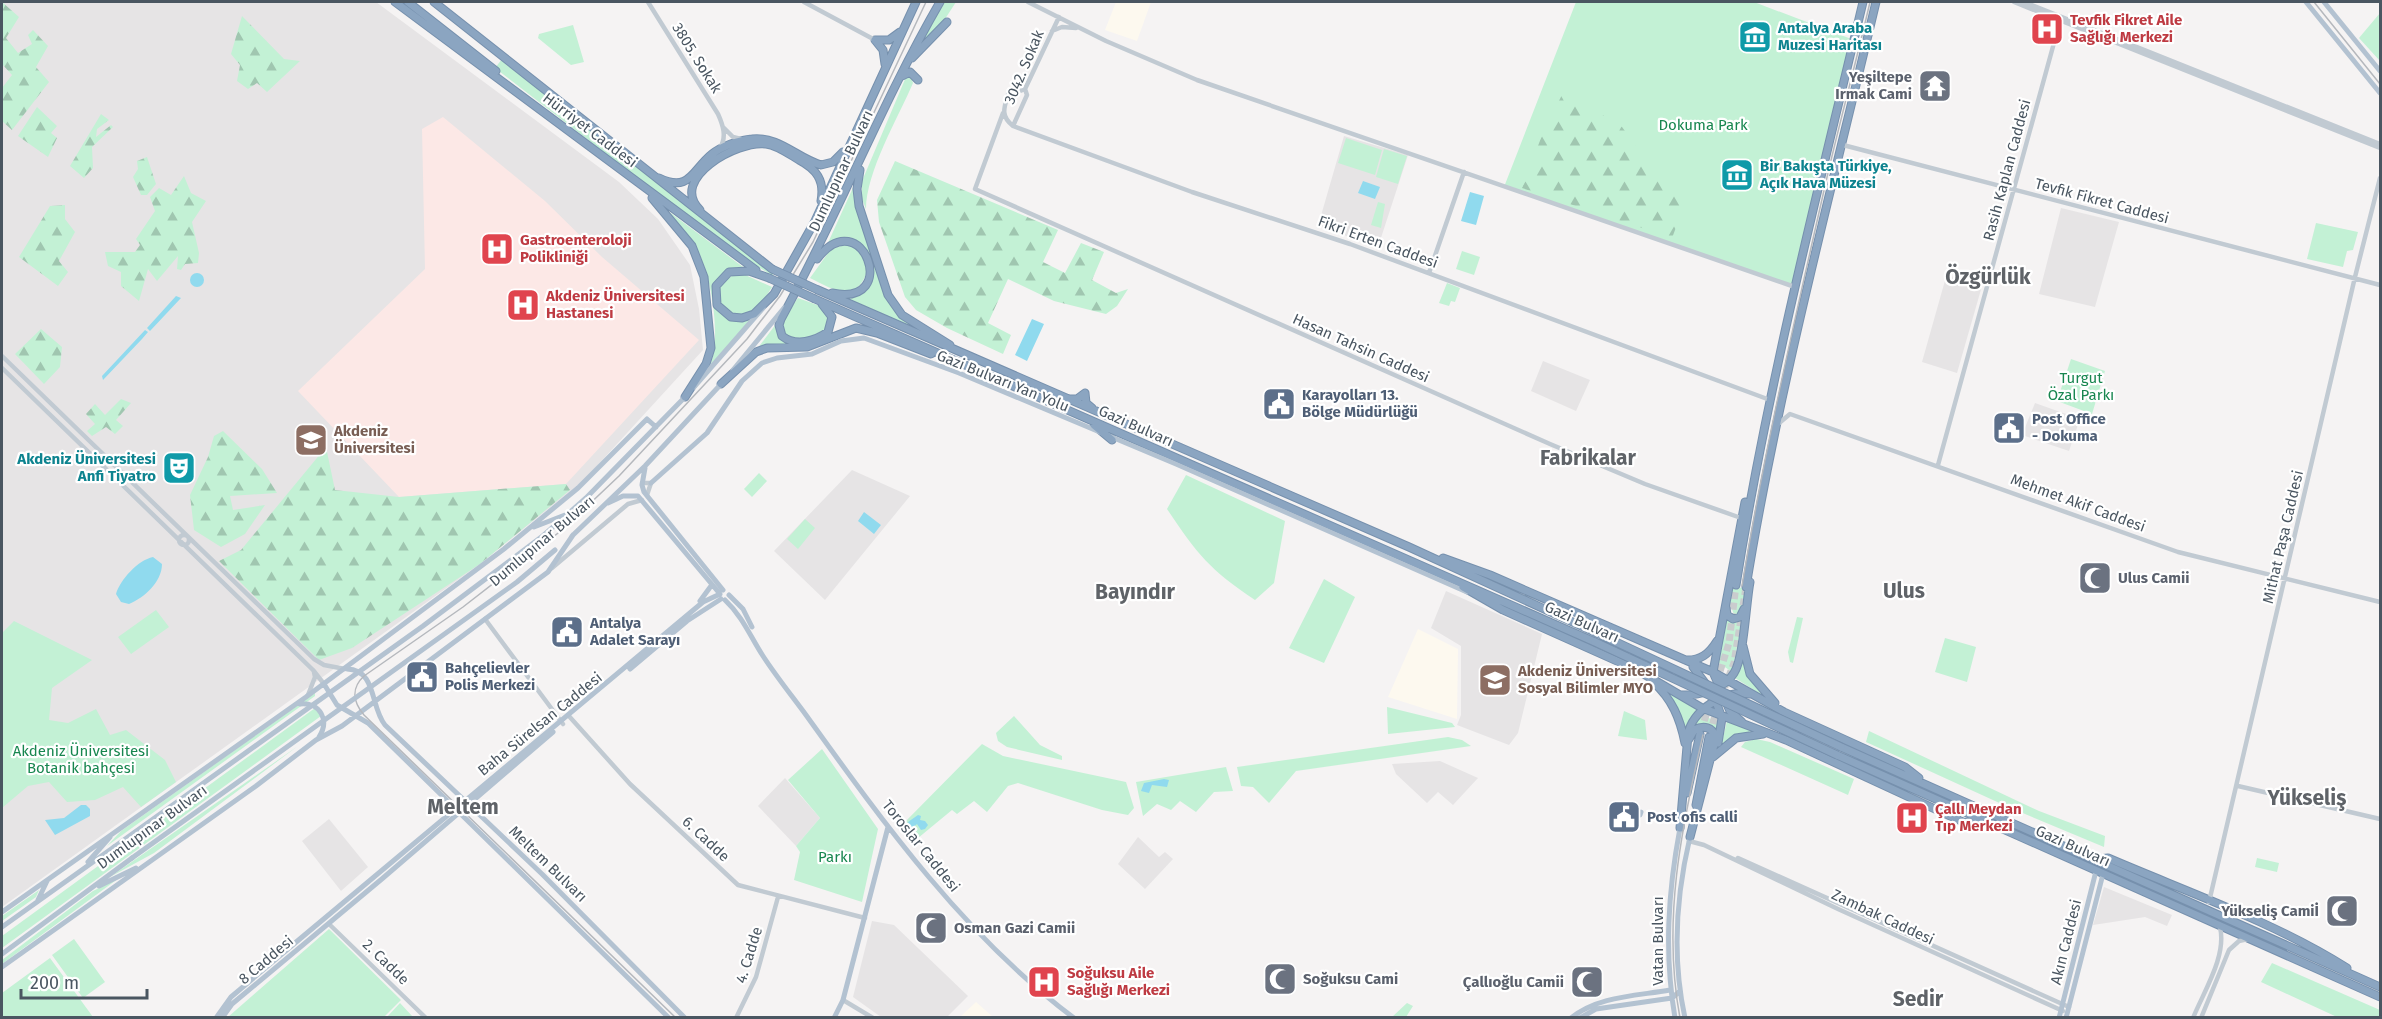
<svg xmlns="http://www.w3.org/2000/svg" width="2382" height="1019" font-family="'Fira Sans',sans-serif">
<defs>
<pattern id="forest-firs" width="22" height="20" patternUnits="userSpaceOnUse" patternTransform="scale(1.5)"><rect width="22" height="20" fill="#c3f1d5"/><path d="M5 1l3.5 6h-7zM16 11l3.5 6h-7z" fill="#a0c6b0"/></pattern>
</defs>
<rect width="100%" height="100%" fill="#f5f3f3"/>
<path fill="#fdf9ef" d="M1116,2H1151L1137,41L1105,30Z
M1418,629L1458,649L1457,719L1388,697Z
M976,1002L993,1017H960Z"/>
<path fill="#e6e4e5" d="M2,2H376L619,182L658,219L690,265L699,309L703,350L584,480L480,564L2,907Z
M1344,136L1408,155L1378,247L1318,226Z
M2061,208L2119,222L2095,307L2039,294Z
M1954,273L1971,277L1982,286L1957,373L1922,362L1946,277L1952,278Z
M1543,361L1590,380L1576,411L1531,391Z
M2035,403L2080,419L2069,451L2022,435Z
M852,470L910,496L825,600L774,551Z
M1446,591L1542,634L1518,733L1509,745L1457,725L1461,715V646L1431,628Z
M1440,761L1478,778L1453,805L1438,792L1427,803L1396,774L1392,764Z
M785,778L820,818L796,846L758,806Z
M329,819L368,867L341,891L302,841Z
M1138,837L1159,857L1165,852L1173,859L1145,889L1118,864Z
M2104,887L2172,915L2167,926L2145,917L2093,925Z
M872,921L894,925L968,996L947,1017H881L853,997Z"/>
<path fill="#fce8e6" d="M443,117L545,201L602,257L699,340L566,484L399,497L298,391L425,269L422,129Z"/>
<path fill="#c3f1d5" d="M944,2H956L945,19L917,50Z
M1576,2H1754L1854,40L1795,287L1504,187Z
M2380,13V61L2359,38Z
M573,25L584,62L571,65L538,38L539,34Z
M502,59L773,274V276L725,246L495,68Z
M906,77H911L913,83C898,118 866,172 866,209L862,199V181Z
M1346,138L1382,150L1375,175L1338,163Z
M1384,149L1407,156L1398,184L1376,177Z
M856,181L872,256L871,257C860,236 847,242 827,245Z
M1378,202L1385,204L1381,228L1371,225Z
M668,211L743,267C714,268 701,298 725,317L752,318L710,366C722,337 711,270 694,244C686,232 675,223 668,211Z
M2316,223L2358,232L2353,250L2347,251L2343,267L2307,259Z
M848,244L857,247L869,266C858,304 837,292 810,278L831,249Z
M1462,251L1480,257L1474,275L1456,269Z
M874,263L890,302L933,338L843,297C862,295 874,282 874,263Z
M741,273L772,287C767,295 762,304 755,309C728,332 697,283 741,273Z
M1447,283L1460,288L1455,302L1451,301L1449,306L1439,303Z
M798,298L820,306L829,313L827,328C812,337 801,342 784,334C779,321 790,309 798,298Z
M776,324L779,335L787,344L757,349Z
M2071,359L2105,371L2092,414L2057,401Z
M759,473L767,481L752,497L744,489Z
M1186,475L1285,521L1274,583L1255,600C1210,570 1197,554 1167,509Z
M805,519L815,528L798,549L787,539Z
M1324,579L1355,597L1324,663L1289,648Z
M1733,586L1747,589L1741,612L1734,615L1730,603Z
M156,610L169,627L131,654L118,637Z
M1797,617L1803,618L1793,663L1790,662L1788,652Z
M1726,620L1735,623L1742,621L1732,672L1719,663Z
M14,621L92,660L52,688L49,720L68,723L96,709L110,735L126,730L165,760L176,782L141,807L123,787L95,800L67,802L49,782L28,786L2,808V633Z
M1945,638L1976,647L1967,682L1935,672Z
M1743,659L1753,682L1762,695L1735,678Z
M1664,689L1697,708L1685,729Z
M315,693V696L107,846L121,831Z
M1387,707L1452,723L1455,727L1388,734Z
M315,708L321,716L2,948V936Z
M1624,711L1645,720L1647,740L1618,736Z
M1702,715L1720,723L1718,736L1702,724L1691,728Z
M1014,716L1040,745L1062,756V760L1007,747L998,741L996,733Z
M1727,721L1753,731L1738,735L1721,746Z
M1869,731L2039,811L2105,836L2104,847L2006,806L1866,742Z
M1448,737L1462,740L1471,746L1296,771L1269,803L1253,787L1241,786L1237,767Z
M1756,739L1770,742L1854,779L1848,795L1741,747L1745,742Z
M982,744L1003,756L1126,782L1134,808L1128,815L1102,810L1018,783L1008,786L987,812L974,801L957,814L952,810L912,843L901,831L902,825Z
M298,746L154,853L110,877Z
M822,749L878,829L862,902L794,880L800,852L796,846L820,818L788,780Z
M1226,767L1233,791L1214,792L1196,812L1180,801L1171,810L1157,804L1143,816L1136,782Z
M2257,858L2279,863L2277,872L2255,867Z
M119,878L2,964V960L93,891Z
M39,890L36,897L2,921V916Z
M329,929L401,1000L384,1017H228Z
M74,939L105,982L83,998L52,955Z
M50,958L93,1017H3L2,993Z
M2272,963L2380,1010V1017H2337L2261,982Z
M400,1003L413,1017H387Z
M1407,1003L1413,1006L1406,1017H1392Z"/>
<path fill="url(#forest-firs)" d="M2,2L19,17L6,38L18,53L32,44L28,35L33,30L48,46L36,67L49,82L12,130L2,121V88L12,75L2,64Z
M242,16L284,59L300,61L267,92L257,83L248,89L237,81L240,65L231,54Z
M1564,91L1622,127L1650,165L1669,182L1684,206L1672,238L1522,188L1544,130Z
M37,107L57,126L51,133L57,138L48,157L18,136Z
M101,114L109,120L97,129L96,137L111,125L113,127L92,147L93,168L84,178L70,166Z
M147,157L156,184L147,195H141L133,177L138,169L137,161Z
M895,161L1058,230L1043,262L1065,273L1081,243L1104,252L1092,280L1116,293L1128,289L1117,306L1106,314L1054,301L1008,279L988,323L1011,335L1003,354L947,328L916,310L905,297L879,222L877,200Z
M184,176L191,193L206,201L192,222L199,253L198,263L185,264L181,270L177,269L178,256L157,281L148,269L139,301L121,286V272L108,266L105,252H135L140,245L136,239L155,211L150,197L159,188L171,195Z
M65,205V219L75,232L59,261L68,272L58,286L19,257L50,206Z
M41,329L62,347L60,367L44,384L15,354Z
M121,399L131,403L116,420L123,426L115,434L106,427L92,436L87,431L95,424L86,414L95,404L105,415Z
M223,431L262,469L277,493L230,496L233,510L265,505L245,534L221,547L194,530L190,495L208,457L214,436Z
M326,447L335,490L399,497L566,484L570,490L480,564L352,648L319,660L219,561L241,550Z"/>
<path fill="#90daee" d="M1363,181L1380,187L1375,199L1358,193Z
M1470,192L1484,196L1476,225L1461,221Z
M190 280a7 7 0 1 1 14 0a7 7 0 1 1-14 0Z
M176,296L181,298L150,331L147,328Z
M1032,319L1044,324L1027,361L1015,355Z
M145,330L148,332L142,339L103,380L102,376Z
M864,512L881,525L874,534L858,521Z
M153,557L162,564C162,582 144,598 129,604L121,602L116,594C120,580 138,560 153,557Z
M1164,779L1169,780L1167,787L1152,785L1149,793L1141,791L1144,783Z
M81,805H86L90,809V816L55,835L45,820L64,818Z
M918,815L921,816L920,820L925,821L928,825L925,829L921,830L917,824L913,827L909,826L908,822Z"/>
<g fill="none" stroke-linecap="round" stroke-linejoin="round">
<path stroke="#caccce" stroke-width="7" stroke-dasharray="7 3.5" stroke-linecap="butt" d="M1721,697L1734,663L1746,587
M1701,731L1729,643L1736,585
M1710,734L1717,708"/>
<g stroke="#7690ad" stroke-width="9">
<path id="highway" d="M395,2L756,270
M408,2L496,71
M434,2L772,269
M875,40H889L900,32
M875,40L883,50L885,64
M912,58L947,22
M902,76L910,72L918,80
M860,170L857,189L859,206L888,295L902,315L950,345
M659,178C690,193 692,170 712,154C722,146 739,140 752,139C779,136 797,158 821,165L833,162L843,152
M652,198L692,246L704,277L711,348L706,364L685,397
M700,210C668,179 737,140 766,144C777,145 789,154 799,160C816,169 825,180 821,201
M817,259C862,200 902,308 832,293
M769,278L749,271L729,272L716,286L717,305L731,317L742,318L754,314L774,294L815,221L916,2
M818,290L1409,547L1601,635
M815,299L1595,642
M822,304L832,317L828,332C815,341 796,347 782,336L779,325L781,319C838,215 881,104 940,2
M721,384L756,352L767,348L807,347L856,328L877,333L931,354
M1070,399H1077L1085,393L1086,403L1092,408
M1094,425L1112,440
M1443,558L1490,575L1713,672L1784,712L1905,767L1919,778
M1736,585C1767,388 1817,195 1863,2
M1463,587L1503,610L1637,670L1702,708L1786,740L1963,822L1995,826
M1746,587C1778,390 1830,196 1876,2
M1726,608L1727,615L1733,619L1740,617L1744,609
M1743,646L1750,674L1775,703
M1685,660C1700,661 1709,654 1717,641
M1693,667L1708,687
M1653,682C1672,699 1680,718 1685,743
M1681,695C1698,696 1725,689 1734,673C1744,658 1746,602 1750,582
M1715,699L1722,718L1718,743
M1742,722L1730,711L1713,672L1745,502
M1689,739L1694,730C1704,725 1712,727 1716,737L1690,837
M1841,747L2380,987
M1837,755L2380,997
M1713,757L1736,738L1763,734
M1687,793L1700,734
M1696,805L1709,737
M1680,828L1688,735C1691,711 1725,689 1749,694
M2098,859L2108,858C2187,892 2274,922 2347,968"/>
</g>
<path stroke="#c1cad2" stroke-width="4.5" d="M648,2L718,114C723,125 727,137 720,148
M804,2L875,40
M1028,2L1106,41L1197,80L1795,287
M2014,2L2380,148
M2024,2L2380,144
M1052,31L1062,27L1076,28
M1009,91C1005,106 999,115 1013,126L1192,192L1350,244L1770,400
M1009,91L1015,93L1025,89
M1003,113L975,189L1550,444L1645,484L1741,518
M1013,126L1027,95L1025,89L1059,17
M724,128L733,137L741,139
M1843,145L2380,285
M1429,273L1464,172
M2,356L314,659L324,665L345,669
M2,368L313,670L324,684
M1778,424L1790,414L2178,552L2380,602
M1938,465L2060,21
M642,483H651L647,495
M179 540a5 5 0 1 1 10 0a5 5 0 1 1-10 0Z
M552,568L628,504L642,500
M485,619L563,724
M308,695L315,677L314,672
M568,715L630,784L738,885L865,918
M2238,786L2380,819
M1689,841L1704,845L1838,909L2063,1011
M1738,858L2069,1007
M2209,902L2355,277L2380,178
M329,924L426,1018
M843,1000L873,1018
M736,1018L756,977L778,897
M2193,1018C2204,991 2227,956 2220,927
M2201,1018L2229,950L2239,941L2248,939"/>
<path stroke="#b3c2d1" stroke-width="5" d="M2306,2L2380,93
M2324,2L2380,71
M733,370L784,308
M694,387L763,308
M645,468L642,485L644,492L723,590
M651,483L707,433L742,381L762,363L777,358L812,354L841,341L864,338L959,373L1176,464L1467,592
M534,527L565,515
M544,535L586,498L686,396
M572,536L645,466L723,382
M729,595L743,609L752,627
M725,600C743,617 750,636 763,656C776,676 792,696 806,715C885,825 965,936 1074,1018
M700,601L711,586
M347,669C377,670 370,707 385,725L542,874L685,1018
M630,669L687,621L721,599
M324,684L337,705L368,723L669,1018
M300,704C320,702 330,720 319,737
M1640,815L1641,812
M88,862L110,837
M99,886L136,868
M38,900L47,881
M2,912L306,697L504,549L578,488L647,419L656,427
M2,927L114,847
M2,954L132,858
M2,967L256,786L316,740L342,726L548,572L573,535
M216,1018L231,997L295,943L703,602L720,594L638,496H623L608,503
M222,1018L232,1004L383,878L553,732
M834,1018L843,1000L888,827
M1571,1018C1598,996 1636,996 1670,990
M1580,1018L1596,1009L1672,998L1680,991
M1675,1018C1664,953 1668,892 1680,828
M1685,1018C1672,958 1676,896 1690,837
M2059,1018L2096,871
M2066,1018L2103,874"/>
<use href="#highway" stroke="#8ba5c1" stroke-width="7"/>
<path stroke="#b5b8bd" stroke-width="1.5" d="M2314,2L2380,84
M1742,586C1764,452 1795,319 1825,186C1839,124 1856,63 1870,2
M676,1018L364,715C353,702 351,688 364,676L463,607L562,530L619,476L747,339L780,296L813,242L926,2
M1680,1018C1662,922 1681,829 1703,735"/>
<g stroke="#7690ad" stroke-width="9" stroke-linecap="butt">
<path id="highway-bridge" d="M772,269L818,290
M769,278L815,299
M1601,635L1841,747
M1595,642L1837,755"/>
</g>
<path stroke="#b3c2d1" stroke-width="5" d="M114,847L423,626L544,535
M132,858L517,582L555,550"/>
<use href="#highway-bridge" stroke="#8ba5c1" stroke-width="7"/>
</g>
<defs>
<g id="hospital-square" transform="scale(1.725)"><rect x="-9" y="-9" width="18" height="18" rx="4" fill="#e0444e" stroke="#fff"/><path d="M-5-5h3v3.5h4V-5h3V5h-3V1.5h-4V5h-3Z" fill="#fff"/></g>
<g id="museum-square" transform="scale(1.725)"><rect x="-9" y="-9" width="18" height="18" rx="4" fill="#0f9aa8" stroke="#fff"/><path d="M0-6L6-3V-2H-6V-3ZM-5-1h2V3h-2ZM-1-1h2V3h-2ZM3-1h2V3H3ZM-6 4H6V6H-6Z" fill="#fff"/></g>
<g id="temple-square" transform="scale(1.725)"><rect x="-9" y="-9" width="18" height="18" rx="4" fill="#6b7280" stroke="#fff"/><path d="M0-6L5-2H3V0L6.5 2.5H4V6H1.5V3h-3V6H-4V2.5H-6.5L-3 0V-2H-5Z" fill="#fff"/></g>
<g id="civic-square" transform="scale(1.725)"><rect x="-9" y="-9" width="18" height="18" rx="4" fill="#5c6f8a" stroke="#fff"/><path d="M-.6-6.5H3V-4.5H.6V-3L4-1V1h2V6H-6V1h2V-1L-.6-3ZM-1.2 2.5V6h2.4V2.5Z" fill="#fff"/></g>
<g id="university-square" transform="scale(1.725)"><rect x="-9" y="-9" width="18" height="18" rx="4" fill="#8d6e63" stroke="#fff"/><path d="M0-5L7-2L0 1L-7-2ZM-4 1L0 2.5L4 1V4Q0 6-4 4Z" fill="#fff"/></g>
<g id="theatre-square" transform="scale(1.725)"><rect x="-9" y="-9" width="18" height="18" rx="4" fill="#0f9aa8" stroke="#fff"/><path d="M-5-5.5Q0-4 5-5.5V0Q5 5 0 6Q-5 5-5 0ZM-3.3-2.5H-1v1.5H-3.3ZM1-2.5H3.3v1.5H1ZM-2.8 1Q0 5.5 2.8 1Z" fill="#fff"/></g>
<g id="mosque-square" transform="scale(1.725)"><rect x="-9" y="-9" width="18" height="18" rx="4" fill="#6b7280" stroke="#fff"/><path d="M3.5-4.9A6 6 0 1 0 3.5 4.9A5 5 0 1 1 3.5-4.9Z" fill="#fff"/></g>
</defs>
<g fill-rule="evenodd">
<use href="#hospital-square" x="2047" y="29"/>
<use href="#museum-square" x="1755" y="37"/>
<use href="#temple-square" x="1935" y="86"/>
<use href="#museum-square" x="1737" y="175"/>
<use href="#hospital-square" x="497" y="249"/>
<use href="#hospital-square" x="523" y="305"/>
<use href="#civic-square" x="1279" y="404"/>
<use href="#civic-square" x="2009" y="428"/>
<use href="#university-square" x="311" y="440"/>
<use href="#theatre-square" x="179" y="468"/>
<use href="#mosque-square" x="2095" y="578"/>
<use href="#civic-square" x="567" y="632"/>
<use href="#civic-square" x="422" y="677"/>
<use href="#university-square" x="1495" y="680"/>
<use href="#civic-square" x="1624" y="817"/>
<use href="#hospital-square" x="1912" y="818"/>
<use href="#mosque-square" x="2342" y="911"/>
<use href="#mosque-square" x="931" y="928"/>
<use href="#mosque-square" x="1280" y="979"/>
<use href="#hospital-square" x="1044" y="982"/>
<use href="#mosque-square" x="1587" y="982"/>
</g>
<g text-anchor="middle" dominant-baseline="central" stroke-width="4.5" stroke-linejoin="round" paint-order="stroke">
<g font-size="15" font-weight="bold" fill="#be3a42" stroke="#fff" text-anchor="start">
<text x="2070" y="20">Tevfik Fikret Aile<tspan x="2070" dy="17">Sağlığı Merkezi</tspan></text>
<text x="520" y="240">Gastroenteroloji<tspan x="520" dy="17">Polikliniği</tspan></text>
<text x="546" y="296">Akdeniz Üniversitesi<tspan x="546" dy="17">Hastanesi</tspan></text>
<text x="1935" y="809">Çallı Meydan<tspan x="1935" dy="17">Tıp Merkezi</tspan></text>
<text x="1067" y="973">Soğuksu Aile<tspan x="1067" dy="17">Sağlığı Merkezi</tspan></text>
</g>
<g font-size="15" font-weight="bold" fill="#0d838f" stroke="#fff" text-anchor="start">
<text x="1778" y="28">Antalya Araba<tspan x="1778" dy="17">Muzesi Haritası</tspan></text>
<text x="1760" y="166">Bir Bakışta Türkiye,<tspan x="1760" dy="17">Açık Hava Müzesi</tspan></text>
<text x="156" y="459" text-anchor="end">Akdeniz Üniversitesi<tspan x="156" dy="17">Anfi Tiyatro</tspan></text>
</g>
<g font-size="15" fill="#4a5661" stroke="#fff">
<text transform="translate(697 58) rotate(58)">3805. Sokak</text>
<text transform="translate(1024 67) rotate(-67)">3042. Sokak</text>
<text transform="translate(590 130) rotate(37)">Hürriyet Caddesi</text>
<text transform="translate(2007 170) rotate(-75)">Rasih Kaplan Caddesi</text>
<text transform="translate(841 171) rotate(-65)">Dumlupınar Bulvarı</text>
<text transform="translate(2102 201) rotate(15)">Tevfik Fikret Caddesi</text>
<text transform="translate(1378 242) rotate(20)">Fikri Erten Caddesi</text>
<text transform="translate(1361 348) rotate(24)">Hasan Tahsin Caddesi</text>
<text transform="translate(1003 381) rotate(22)">Gazi Bulvarı Yan Yolu</text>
<text transform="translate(1136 426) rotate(24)">Gazi Bulvarı</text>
<text transform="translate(2078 503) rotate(20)">Mehmet Akif Caddesi</text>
<text transform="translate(2283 537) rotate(-77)">Mithat Paşa Caddesi</text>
<text transform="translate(542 541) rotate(-40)">Dumlupınar Bulvarı</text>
<text transform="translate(1582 622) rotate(24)">Gazi Bulvarı</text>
<text transform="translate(540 724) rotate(-39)">Baha Sürelsan Caddesi</text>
<text transform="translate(152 827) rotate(-36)">Dumlupınar Bulvarı</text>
<text transform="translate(706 839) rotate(43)">6. Cadde</text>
<text transform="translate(921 846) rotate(51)">Toroslar Caddesi</text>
<text transform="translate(2073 846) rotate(24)">Gazi Bulvarı</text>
<text transform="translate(548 864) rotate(44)">Meltem Bulvarı</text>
<text transform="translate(1883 917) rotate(25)">Zambak Caddesi</text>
<text transform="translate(1658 941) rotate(-90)">Vatan Bulvarı</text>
<text transform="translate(2066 942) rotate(-76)">Akın Caddesi</text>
<text transform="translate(749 955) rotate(-73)">4. Cadde</text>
<text transform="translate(266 960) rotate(-40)">8 Caddesi</text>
<text transform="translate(386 962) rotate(44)">2. Cadde</text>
</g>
<g font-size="15" font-weight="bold" fill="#5b616d" stroke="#fff" text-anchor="end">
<text x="1912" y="77">Yeşiltepe<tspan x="1912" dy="17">Irmak Cami</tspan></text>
<text x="2118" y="578" text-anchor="start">Ulus Camii</text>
<text x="2319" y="911">Yükseliş Camiİ</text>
<text x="954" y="928" text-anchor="start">Osman Gazi Camii</text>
<text x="1303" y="979" text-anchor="start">Soğuksu Cami</text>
<text x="1564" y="982">Çallıoğlu Camii</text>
</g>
<g font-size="15" fill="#17864f" stroke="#fff">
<text x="1703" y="125">Dokuma Park</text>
<text x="2081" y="378">Turgut<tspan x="2081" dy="17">Özal Parkı</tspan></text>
<text x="81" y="751">Akdeniz Üniversitesi<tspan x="81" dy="17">Botanik bahçesi</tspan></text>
<text x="835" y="857">Parkı</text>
</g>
<g font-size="15" font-weight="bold" fill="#4e5e75" stroke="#fff" text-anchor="start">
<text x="1302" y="395">Karayolları 13.<tspan x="1302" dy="17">Bölge Müdürlüğü</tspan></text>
<text x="2032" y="419">Post Office<tspan x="2032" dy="17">- Dokuma</tspan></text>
<text x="590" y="623">Antalya<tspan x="590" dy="17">Adalet Sarayı</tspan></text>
<text x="445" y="668">Bahçelievler<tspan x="445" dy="17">Polis Merkezi</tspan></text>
<text x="1647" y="817">Post ofis calli</text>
</g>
<g font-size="15" font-weight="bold" fill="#785e54" stroke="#fff" text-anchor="start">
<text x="334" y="431">Akdeniz<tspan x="334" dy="17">Üniversitesi</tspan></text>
<text x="1518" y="671">Akdeniz Üniversitesi<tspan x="1518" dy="17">Sosyal Bilimler MYO</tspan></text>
</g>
<g font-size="21" font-weight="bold" fill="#5f6368" stroke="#fff">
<text x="1988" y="277">Özgürlük</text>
<text x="1588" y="458">Fabrikalar</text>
<text x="1904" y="591">Ulus</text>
<text x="1135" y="592">Bayındır</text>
<text x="2307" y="798">Yükseliş</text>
<text x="463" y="807">Meltem</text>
<text x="1918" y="999">Sedir</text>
</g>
</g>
<rect width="2382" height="1019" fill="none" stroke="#4a5661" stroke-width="6"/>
<path d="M21 989v9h126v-9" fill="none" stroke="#4a5661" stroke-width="3"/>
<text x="30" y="989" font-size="18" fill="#4a5661" stroke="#ffffff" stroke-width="4.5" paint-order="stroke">200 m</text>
</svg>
